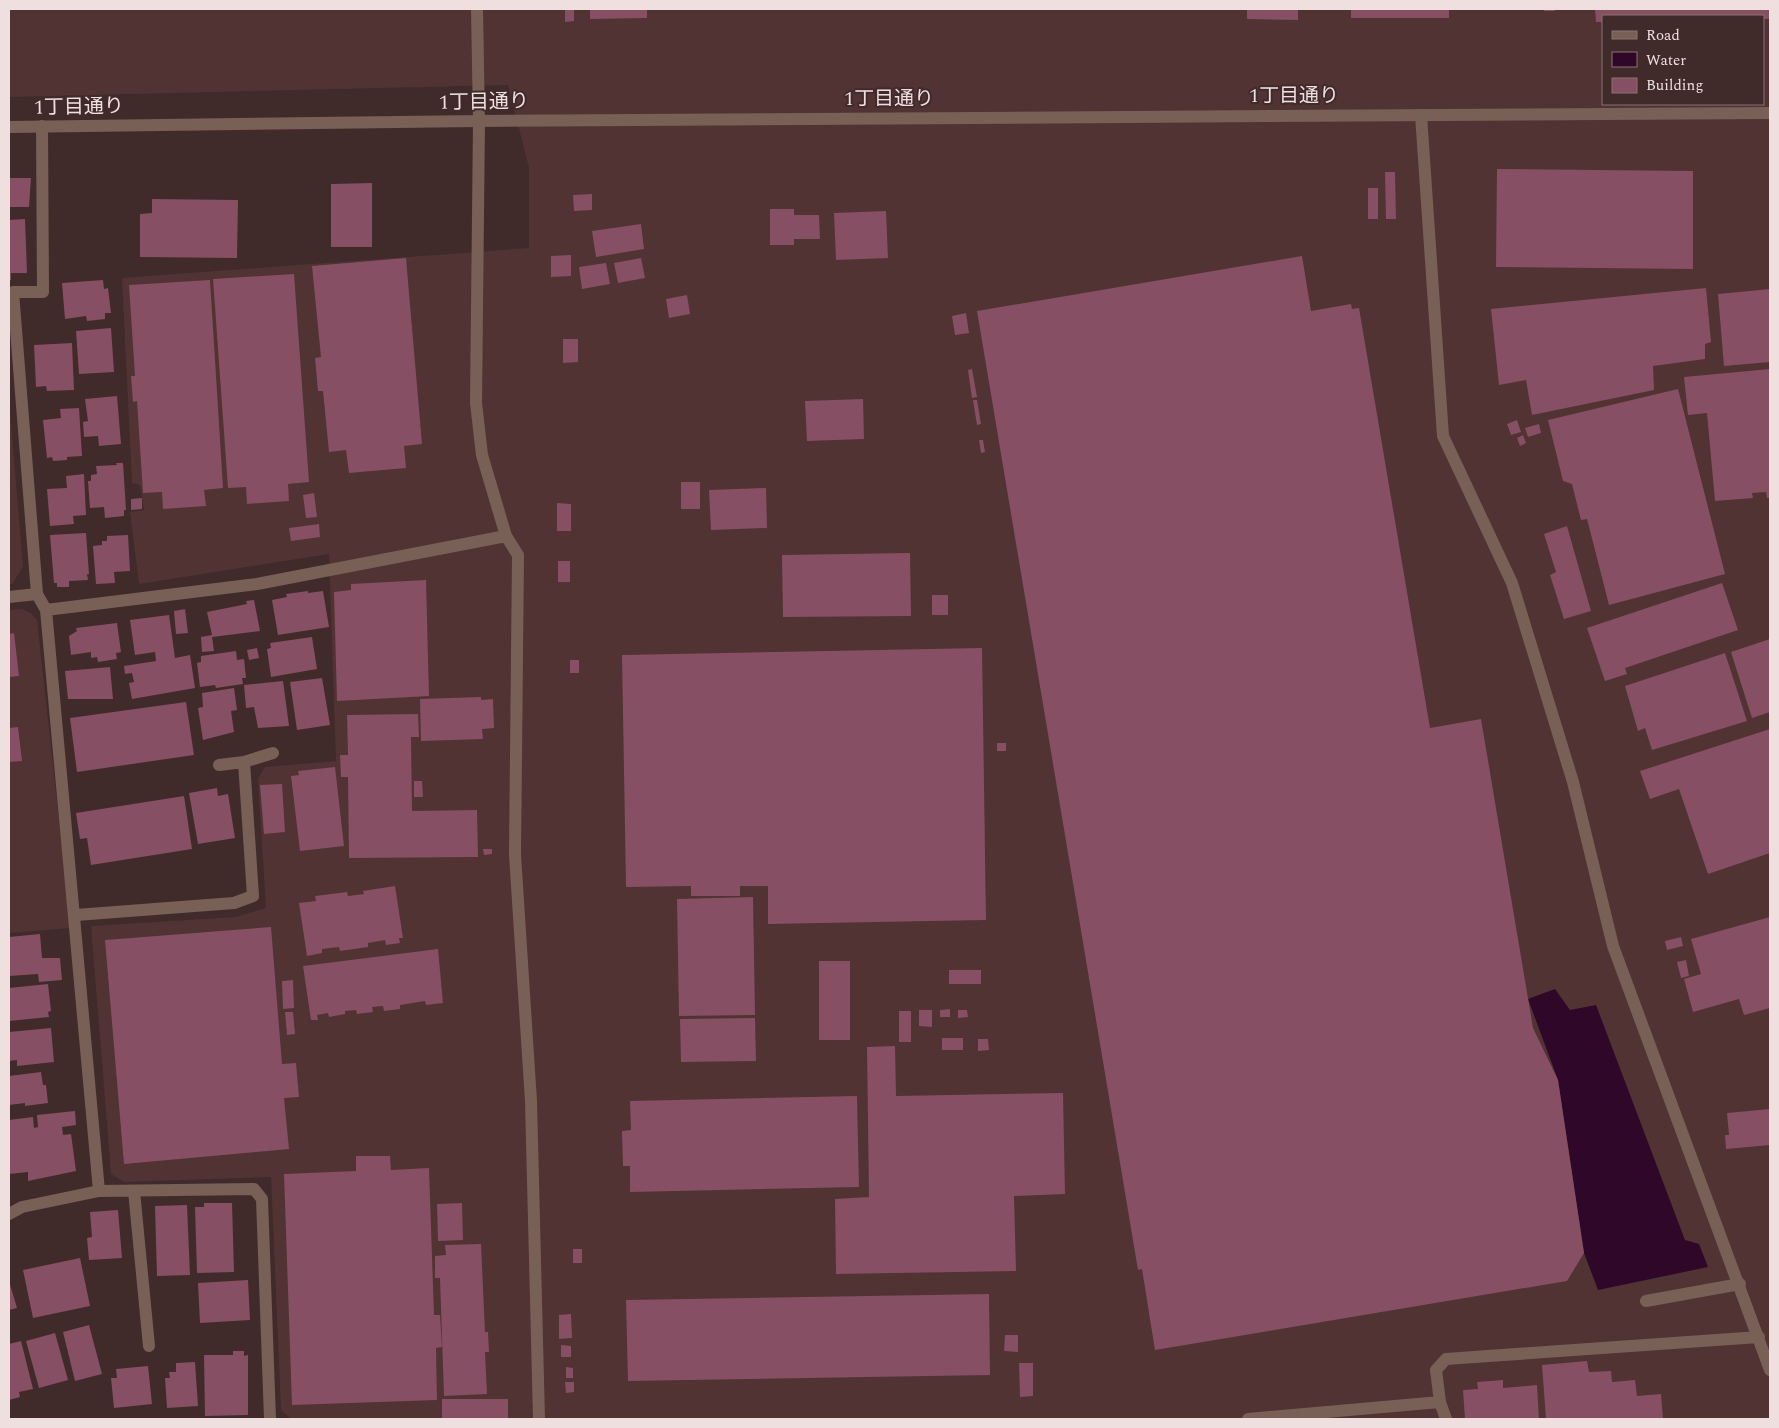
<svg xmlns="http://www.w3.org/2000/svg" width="1779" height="1428" font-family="Spectral,'Noto Sans JP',serif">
<rect width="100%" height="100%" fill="#412a2a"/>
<path fill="#503332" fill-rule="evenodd" d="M9,9H1770V1419H291L281,1410L271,1177L124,1182L111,1174L91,926L235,917L266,908L258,779L265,767L336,761L329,554L139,584L130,512L144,510L140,485L132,483L122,278L529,248V168L508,85L9,97ZM1603,16H1763V104H1603Z
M9,399L23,567L12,584H9Z
M22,609L31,613L37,620L71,928L9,933V610Z"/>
<path fill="#2f0829" d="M1555,989L1570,1010L1596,1005L1685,1240L1699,1244L1708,1267L1598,1290L1584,1253L1558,1080L1528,999Z"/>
<path fill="#874f63" d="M565,9H574V21L565,22Z
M647,9V18L590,19V10Z
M1247,9H1298V20L1247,19Z
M1351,9H1449V18H1351Z
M1544,9H1555V11H1544Z
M1595,9H1770V19H1763V16H1603V22H1596Z
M1497,169L1693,171V269L1496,267Z
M1385,172H1395L1396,219H1386Z
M9,178H31L29,207H9Z
M372,183V247H331V184Z
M1368,188H1378V219H1368Z
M592,194V210L574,211L573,195Z
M152,199L238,200L237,258L140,257V214L152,213Z
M770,209H794V215H819L820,239H794V245H770Z
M886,211L888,258L836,260L834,213Z
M25,219L27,273H11V280H9V220Z
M641,224L644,249L596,257L592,231Z
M571,255V276L551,277V256Z
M1302,256L1311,311L1351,304L1352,309L1359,308L1430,728L1481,719L1533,1028L1558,1080L1584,1253L1567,1281L1155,1350L1142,1269L1138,1270L977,311Z
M406,258L422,444L404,446L406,468L349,473L346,450L329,452L323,391H318L315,358L321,357L312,266Z
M641,258L645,278L618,283L614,263Z
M606,263L610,284L582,289L579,267Z
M294,274L309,482L288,484L289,501L247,504L246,487L228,488L213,279Z
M103,280L104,289L108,288L111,313H105V319L87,321L86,316L65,319L62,283Z
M210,280L223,488L204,490L206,506L163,509L162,492L143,493L137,401L133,402L131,376H135L129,285Z
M1706,288L1711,342L1705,344V359L1653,366L1654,390L1532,415L1526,380L1499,385L1491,309Z
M1770,289V362L1724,366L1718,294Z
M687,295L690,314L669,318L666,299Z
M966,313L969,333L955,335L952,316Z
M111,328L114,372L79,374L76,331Z
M563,339H578V362L563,363Z
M72,343L74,390L47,391L46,386L36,387L34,345Z
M972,369L977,397L972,398L968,370Z
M1770,369V498H1767L1766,492L1752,493L1753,498L1715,501L1707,413L1688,415L1684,377Z
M1678,389L1725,574L1609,605L1587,519L1581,520L1572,484L1563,481L1548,420Z
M117,396L121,444L99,446L98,436L84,437L83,422L88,421L85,399Z
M863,399L864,439L807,441L805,401Z
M973,400H977L981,424L977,425Z
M79,408L82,456L67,457V460L53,461L52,457L47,458L43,420L61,418L60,409Z
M1517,420L1521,432L1511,435L1507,424Z
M1539,424L1541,433L1528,437L1525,428Z
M1523,435L1526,443L1520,446L1517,438Z
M979,440H983L985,452L981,453Z
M116,463H123L126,510H124V516L105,518L104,507L90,508L88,481H91V475L97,474L96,466L117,465Z
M84,474L86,515L73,516L74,524L50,526L47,489L67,488L66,476Z
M681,482H700V509H681Z
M766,488L767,528L711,530L709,490Z
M314,493L317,517L306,518L303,495Z
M142,498V509L131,510V499Z
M557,503L571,504V531H557Z
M319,524L320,537L291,541L289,528Z
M1567,526L1591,611L1564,619L1550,575L1556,572L1544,534Z
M86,533L89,574H87L88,580L69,581V587H57V583H54L50,535Z
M128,535L130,571L114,572L115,583L96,584L93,546L102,545V541H107V536Z
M910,553L911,616L783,617L782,555Z
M558,561H570V582H558Z
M426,580L429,696L337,701L334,592L351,590V584Z
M1722,583L1738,630L1625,668L1627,674L1605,681L1587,628Z
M308,591V593L323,591L329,627L278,635L272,600L287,597L286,594Z
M932,595H948V615H932Z
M254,600L260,631L212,637L214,651L202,652L201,637L212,635L207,612L247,604L246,601Z
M185,609L188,633L176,634L174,611Z
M169,615L175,658L190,655L195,688L132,699L129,683L134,682L132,673L125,674L124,666L156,661L155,652L135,655L130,620Z
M117,623L121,652L116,653L117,659L98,662L97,657L91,658V652L71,655L69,636L77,631L76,628Z
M14,633L19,676L9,677V634Z
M312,637L317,669L271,677L267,649L271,648L270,643Z
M1770,639V712L1752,718L1731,652Z
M257,648L259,658L249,660L247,650Z
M982,648L986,920L768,924V886H740V896H691V886L626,887L622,655Z
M236,651L237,660L244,659L246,678H242L243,684L216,688L215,685L200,687L197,663L201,662V656Z
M1725,653L1747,721L1652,750L1645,728L1638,731L1625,686Z
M570,660H579V673H570Z
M110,667L113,699H68L65,671Z
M322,678L330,725L297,730L290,682Z
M283,681L289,726L258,728L254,707L246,708L244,685Z
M234,688L237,710L231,711L234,732L203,740L198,708L203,707L202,693Z
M481,697V700L493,699L494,728L482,729L483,739L421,741L420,699Z
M186,702L194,755L77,772L70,718Z
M418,714L419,737H411L412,811L477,810L478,857L349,858L348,777H341L340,755H348L347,715Z
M18,727L22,761L9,762V728Z
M1770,729V853L1708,874L1679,789L1650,799L1640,771Z
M997,743H1006V751H997Z
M335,767L344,846L300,851L291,776L299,775L298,771Z
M414,781H422L423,797H414Z
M282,784L285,832L264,834L260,785Z
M217,788L218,796L228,794L235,838L198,844L189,793Z
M184,796L192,849L91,865L87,838L80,839L76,813Z
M483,849H492V854L484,855Z
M395,886L403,938H399L400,943L386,945L385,940L368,943V947L340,951L339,947L322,949V953L307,956L299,903L316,901L315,896L347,892L348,896L364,894L363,891Z
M753,897L755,1015L679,1016L677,899Z
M1770,917V1008L1744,1015L1739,999L1693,1012L1684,979L1701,974L1691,939Z
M271,927L282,1064L296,1063L299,1097L284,1098L289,1149L124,1164L105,940Z
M40,934L42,958H60L62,980L39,982L38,974L9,976V937Z
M1681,937L1683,946L1667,950L1665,941Z
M438,949L443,1003L426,1005L425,1001L400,1005V1009L384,1011L383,1006L372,1007L373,1012L357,1014L356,1010L345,1011V1014L329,1017L328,1013L317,1015L318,1020H311L303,966Z
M1686,960L1689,976L1681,978L1677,962Z
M819,961H850V1040H819Z
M949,970H981V984H949Z
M293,980L294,1008L283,1009L282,981Z
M48,984L51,1011L48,1012L49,1017L9,1021V988Z
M950,1009V1017H940V1010Z
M919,1010H932V1027L919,1026Z
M958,1010H967L968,1017L958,1018Z
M899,1011H911V1042H899Z
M285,1012H293L295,1034L287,1035Z
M755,1018L756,1061L681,1062L680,1019Z
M51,1028L54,1062L17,1066V1060L9,1061V1032Z
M942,1038H963V1050H942Z
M978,1039H988L989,1050L978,1051Z
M895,1046L896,1096L1063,1093L1065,1194L1014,1196L1016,1271L836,1274L835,1199L869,1197L867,1047Z
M41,1072L43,1085H46L48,1103L25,1106V1103L9,1105V1076Z
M857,1096L859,1187L630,1192V1166H623L622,1131L631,1130L630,1101Z
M1770,1109V1145L1726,1149L1725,1135H1729L1727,1113Z
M75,1111L76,1125L62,1127L63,1135L71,1134L76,1171L28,1181V1172L9,1174V1120L33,1117L34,1128L38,1127L37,1115Z
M356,1156H390L391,1170L429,1168L434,1315H440L442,1347L436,1348L437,1400L292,1405L284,1174L356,1171Z
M204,1203H232L234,1272L197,1273L195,1207H204Z
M462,1203L463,1240L438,1241L437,1204Z
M187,1205L190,1275L157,1276L155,1206Z
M118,1210L122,1258L89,1260L87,1238L92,1237L90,1212Z
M481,1244L485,1332H488L489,1352H485L487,1394L444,1396L440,1278H435V1256L446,1255L445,1245Z
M573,1249H582V1263H573Z
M80,1258L90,1306L33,1318L23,1270Z
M248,1280L250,1320L200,1323L198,1283Z
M9,1281L17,1308L9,1310Z
M989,1294L990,1375L628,1381L626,1300Z
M571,1314L572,1338L559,1339V1315Z
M89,1325L102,1374L75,1381L63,1332Z
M55,1333L68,1380L39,1388L26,1341Z
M1005,1335H1018V1352L1004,1351Z
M21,1341L33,1389L19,1392L20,1397L9,1400V1344Z
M561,1345L571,1346V1357H561Z
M233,1351H244V1356L248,1355V1415L205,1416L204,1355H233Z
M1587,1361L1589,1372L1611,1371L1612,1382L1635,1380L1637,1396L1661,1394L1663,1419H1546L1542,1365Z
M195,1362L198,1406L167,1408L165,1378H170L169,1372H176V1363Z
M1019,1363H1033V1396L1020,1397Z
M148,1366L152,1404L114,1408L111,1378H117L116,1369Z
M566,1367L573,1368V1378H566Z
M1503,1380V1388L1537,1385L1539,1419H1465L1463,1390L1478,1389L1477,1382Z
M565,1382H574V1392L566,1393Z
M442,1399H508V1419H442Z"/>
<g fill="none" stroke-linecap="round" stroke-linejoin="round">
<path stroke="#786056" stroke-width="12" d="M1646,1301L1740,1284"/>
<path stroke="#786056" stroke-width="12" d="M1421,115L1443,436L1512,583L1573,782L1613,946L1770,1370
M479,121L476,403L482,455L506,536L518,555L515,855L531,1101L539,1419
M42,126L43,292H13L37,594L46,610L99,1191
M9,597L37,594
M46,610L257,584L506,536
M219,765L244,762
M76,915L234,903L253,896L244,762L273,753
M134,1191L149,1346
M9,1214L22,1207L99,1191L254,1189L262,1199L270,1419
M1248,1419L1440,1402
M1446,1419L1440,1402L1436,1370L1446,1359L1759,1337"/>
<path stroke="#786056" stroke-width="12" d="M477,9L479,121
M9,127L479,121L1770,113"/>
</g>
<g text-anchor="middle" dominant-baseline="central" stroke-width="4" stroke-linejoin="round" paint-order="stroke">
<g font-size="20" fill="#efe0df" stroke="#412a2a">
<text x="1294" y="96">1丁目通り</text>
<text x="889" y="99">1丁目通り</text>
<text transform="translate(484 102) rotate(-1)">1丁目通り</text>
<text transform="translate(79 107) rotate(-1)">1丁目通り</text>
</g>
</g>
<rect width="1779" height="1428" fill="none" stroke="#efe0df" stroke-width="20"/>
<rect x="1602" y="15" width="162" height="90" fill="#412a2a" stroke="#877372"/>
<rect x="1612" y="31" width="25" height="8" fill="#786056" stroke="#877372"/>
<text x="1646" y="40" font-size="15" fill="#efe0df">Road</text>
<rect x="1612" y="52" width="25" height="15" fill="#2f0829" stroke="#877372"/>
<text x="1646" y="65" font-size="15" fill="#efe0df">Water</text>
<rect x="1612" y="78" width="25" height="15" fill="#874f63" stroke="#877372"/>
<text x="1646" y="90" font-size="15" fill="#efe0df">Building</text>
</svg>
